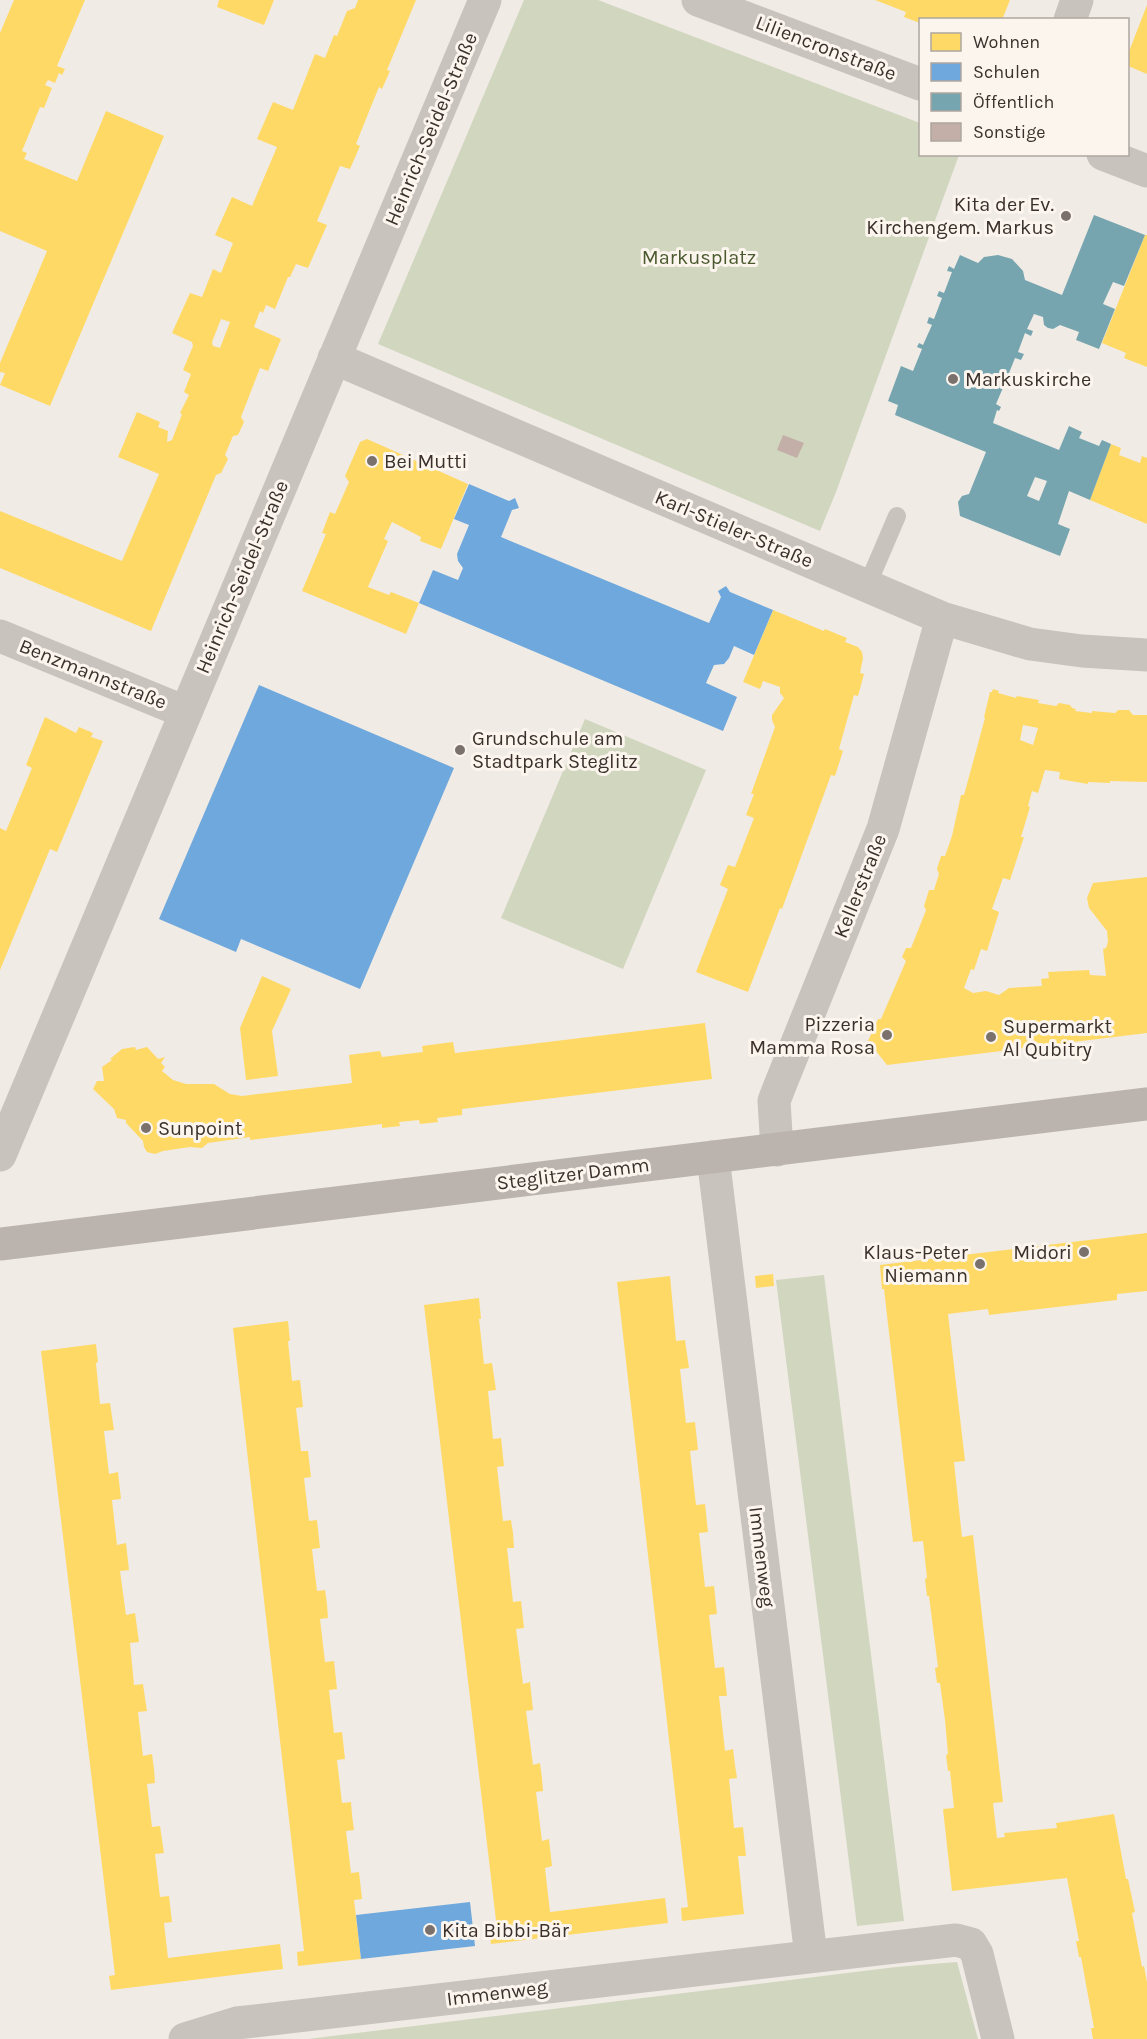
<svg xmlns="http://www.w3.org/2000/svg" width="1147" height="2039" font-family="Karla,sans-serif">
<rect width="100%" height="100%" fill="#f0ebe5"/>
<path fill="#d1d6bf" d="M524,0H598L920,123V154L959,155L836,492L820,531L378,344Z
M585,719L706,770L623,969L501,918Z
M824,1275L904,1921L857,1926L776,1280Z
M957,1962L978,2039H308L896,1967Z"/>
<path fill="#ffd966" fill-rule="evenodd" d="M14,0H85L57,66L65,69L62,75L59,73L55,83L48,80L45,85L52,88L44,108L40,107L22,151L27,153L24,159L77,181L106,111L164,136L50,406L0,385L5,373L0,372V363L47,251L0,231V33Z
M219,0H274L264,25L217,7Z
M358,0H416L387,70L390,71L382,89L379,87L370,109L356,144L360,146L350,169L340,166L325,202L317,221L327,225L308,268L296,264L290,277H288L275,309L266,305L263,313L260,311L254,327L281,339L268,371L260,368L241,417L244,422L238,435L233,436L225,455L228,459L221,473L216,475L151,631L0,568V511L122,561L159,474L118,457L137,412L160,422L158,427L168,431L167,442L172,440L182,414L180,413L189,395L184,392L191,374L183,370L193,346L192,342L172,333L190,293L202,297L213,269L221,273L233,243L215,235L232,197L252,206L277,147L257,139L273,102L293,110L315,54L325,58L334,35L337,36L347,11L355,8ZM221,319L230,322L220,348L213,346L212,342Z
M875,0H1010L1002,20H920V23L904,17L906,12Z
M1147,5V74L1128,66V54Z
M1145,235H1147V367L1124,358L1126,353L1102,343Z
M367,439L468,484L441,549L420,541L421,537L392,522L384,539L388,541L368,587L389,595L391,592L419,603L406,634L302,591L326,534L322,533L330,512L335,514L349,482L345,476L360,442Z
M1111,444L1121,448L1119,455L1140,463L1142,456L1147,458V524L1090,500Z
M773,610L824,631L825,629L847,638L845,642L858,647L862,652L863,658L860,673L864,674L858,696L854,695L839,749L843,751L835,776L831,775L782,909L780,908L748,992L696,972L728,889L720,885L728,865L735,867L754,818L746,815L754,794H751L775,727L772,720V715L784,698L780,693V687L763,681L760,689L743,682Z
M993,689L999,691L998,693L1016,698L1017,696L1039,700L1038,703L1056,706L1059,703L1070,705L1072,708L1076,709L1075,711L1092,713V711L1115,713L1118,710H1129L1133,715H1147V782L1110,781V783L1088,782V784L1059,779L1060,772L1045,770L1038,793L1032,791L1028,806L1030,807L1021,837H1024L1010,880L1003,878L992,909L999,912L987,951L981,949L974,970L971,969L964,988L973,993L986,991L999,995L1009,988L1042,986L1041,979L1049,978L1048,972L1089,970L1090,975L1106,976L1103,949L1106,948L1108,942L1107,931L1089,908L1087,898L1093,883L1147,877V1033L887,1065L868,1041L878,1019H881L906,961L902,957L906,948H911L919,928L926,910L924,906L929,890H934L939,874L937,869L941,856H945L952,836L961,795H964L985,718L984,717L990,692H992ZM1023,725L1038,728L1033,745L1020,740Z
M45,717L76,733L79,727L93,733L91,737L103,741L57,852L50,849L0,970V828L6,831L32,768L26,765Z
M262,976L291,989L272,1031L278,1076L246,1080L240,1028Z
M705,1023L712,1079L462,1109V1115L437,1118L438,1122L420,1124L419,1120L399,1122L400,1126L382,1128V1124L250,1140V1137L208,1143L202,1148L190,1147L163,1151L155,1154L147,1152L144,1147L143,1141L126,1123V1120L117,1118L114,1109L93,1089L97,1081H104L102,1067L112,1060L110,1059L122,1049L135,1047L136,1050L147,1047L158,1059L165,1057L161,1063L165,1067L162,1071L173,1080L186,1084H214L230,1094L242,1096L352,1083L349,1055L380,1051L382,1057L423,1052L422,1046L453,1042L455,1053Z
M1147,1233V1291L1117,1294V1300L989,1315L988,1309L948,1314L965,1461L954,1462L962,1537L973,1535L1003,1802L993,1803L997,1838L1005,1837L1004,1833L1057,1828L1056,1823L1114,1814L1126,1879H1128L1135,1912L1132,1913L1142,1967L1144,1966L1147,1982V2039H1093L1091,2028H1094L1081,1957H1079L1076,1941H1079L1067,1878L952,1891L943,1809L954,1808L950,1771H948L946,1755L948,1754L945,1720L940,1683H937L935,1668L938,1667L929,1596H927L925,1579L927,1578L923,1541L913,1542L884,1289H882L880,1265Z
M773,1274L774,1286L756,1288L755,1276Z
M670,1276L676,1341L685,1340L689,1368L680,1369L686,1423L695,1422L698,1450L690,1451L696,1505L705,1504L708,1532L699,1533L705,1587L714,1586L717,1614L709,1615L715,1668L724,1667L727,1696H719L725,1751L733,1749L735,1765L737,1778L729,1779L734,1828L743,1827L746,1856H738L744,1914L682,1921L681,1908L688,1907L617,1282Z
M479,1298L481,1319H479L484,1364L492,1363L496,1390L488,1391L493,1439L501,1438L504,1466L497,1467L503,1521L511,1520L513,1533L514,1548H507L513,1602L521,1601L524,1628L516,1629L523,1684L530,1682L533,1710L526,1711L533,1765L540,1763L542,1778L543,1791L536,1792L542,1841L549,1839L552,1866L545,1868L550,1912L665,1898L668,1923L491,1944L489,1930L497,1929L424,1305Z
M288,1321L290,1341H288L292,1381L300,1380L303,1407L296,1408L301,1451H308L311,1477L304,1478L309,1521L317,1520L320,1548L312,1549L317,1591L325,1590L327,1604L328,1618L320,1619L325,1662L334,1661L337,1689L329,1690L334,1733L342,1732L345,1759L337,1760L342,1803L351,1802L352,1815L354,1830L346,1831L351,1873L359,1872L362,1899L354,1900L361,1959L298,1966L297,1952L304,1951L233,1328Z
M96,1344L98,1362L96,1363L100,1404L110,1403L114,1430L104,1431L109,1474L118,1472L121,1499L112,1500L117,1545L126,1543L129,1570L120,1571L126,1615L135,1613L139,1642L130,1643L134,1685L143,1684L145,1698L147,1711L138,1712L143,1756L152,1754L154,1769L155,1783L147,1784L152,1827L160,1826L164,1853L155,1854L160,1897L169,1896L172,1922L164,1923L168,1958L280,1944L283,1969L111,1990L109,1976L115,1975L41,1351Z"/>
<path fill="#6fa8dc" d="M469,484L509,501L515,498L519,508L512,510L501,537L709,623L721,597L718,591L726,586L730,592L773,610L754,655L734,646L729,658L724,664L714,665L706,683L737,697L723,731L419,603L433,570L458,580L463,568L458,561L457,554L469,525L454,519Z
M259,685L454,768L360,989L241,939L236,952L159,919Z
M470,1902L475,1946L361,1959L356,1915Z"/>
<path fill="#76a5af" fill-rule="evenodd" d="M1094,215L1145,235L1124,286L1113,282L1103,304L1115,309L1099,349L1076,340L1079,332L1060,325L1053,329L1048,328L1044,325L1043,317L1034,314L1027,329L1033,331L1031,336L1025,333L1018,352L1024,354L1021,360L1015,358L1007,378L1013,380L1010,385L1005,383L996,404L1001,407L999,411L997,410L993,423L1059,450L1069,426L1082,432L1079,438L1099,446L1102,440L1111,444L1090,500L1069,491L1058,524L1070,529L1060,556L960,516L958,502L962,496L969,494L986,452L895,415L898,405L888,401L901,366L913,371L922,349L917,347L919,343L923,345L932,325L927,323L929,317L934,319L942,298L937,296L939,291L944,293L952,272L947,271L949,266L954,269L960,255L978,263L984,257L998,255L1012,259L1023,271L1025,280L1062,295ZM1035,477L1047,481L1039,501L1027,496Z"/>
<path fill="#c3afa7" d="M783,435L804,443L797,458L777,450Z"/>
<g fill="none" stroke-linecap="round" stroke-linejoin="round">
<path stroke="#c9c3be" stroke-width="18" d="M867,586L897,516"/>
<path stroke="#c9c3be" stroke-width="33" d="M698,0L920,84
M1070,20L1077,0
M1103,154L1147,171
M334,358L942,618L1030,644L1082,651L1147,655
M0,636L185,712
M777,1150L774,1101L779,1088L883,829L942,618
M0,1155L485,0
M713,1157L811,1956
M185,2039L237,2023L956,1940L971,1944L977,1954L998,2039"/>
<path stroke="#bab3ae" stroke-width="33" d="M0,1244L1147,1104"/>
</g>
<g fill="#7a716c" stroke="#fbf5ee" stroke-width="2">
<circle cx="1066" cy="216" r="6"/>
<circle cx="953" cy="379" r="6"/>
<circle cx="372" cy="461" r="6"/>
<circle cx="460" cy="750" r="6"/>
<circle cx="887" cy="1035" r="6"/>
<circle cx="991" cy="1037" r="6"/>
<circle cx="146" cy="1128" r="6"/>
<circle cx="1084" cy="1252" r="6"/>
<circle cx="980" cy="1264" r="6"/>
<circle cx="430" cy="1930" r="6"/>
</g>
<g text-anchor="middle" dominant-baseline="central" stroke-width="6" stroke-linejoin="round" paint-order="stroke">
<g font-size="20" fill="#3b302b" stroke="#fbf5ee">
<text transform="translate(826 48) rotate(21)">Liliencronstraße</text>
<text transform="translate(431 129) rotate(-67)">Heinrich-Seidel-Straße</text>
<text transform="translate(734 529) rotate(23)">Karl-Stieler-Straße</text>
<text transform="translate(242 577) rotate(-67)">Heinrich-Seidel-Straße</text>
<text transform="translate(93 674) rotate(22)">Benzmannstraße</text>
<text transform="translate(860 886) rotate(-68)">Kellerstraße</text>
<text transform="translate(573 1174) rotate(-7)">Steglitzer Damm</text>
<text transform="translate(762 1557) rotate(83)">Immenweg</text>
<text transform="translate(497 1993) rotate(-7)">Immenweg</text>
</g>
<g font-size="20" fill="#3b302b" stroke="#fbf5ee" text-anchor="start">
<text x="1054" y="204" text-anchor="end">Kita der Ev.<tspan x="1054" dy="23">Kirchengem. Markus</tspan></text>
<text x="965" y="379">Markuskirche</text>
<text x="384" y="461">Bei Mutti</text>
<text x="472" y="738">Grundschule am<tspan x="472" dy="23">Stadtpark Steglitz</tspan></text>
<text x="875" y="1024" text-anchor="end">Pizzeria<tspan x="875" dy="23">Mamma Rosa</tspan></text>
<text x="1003" y="1026">Supermarkt<tspan x="1003" dy="23">Al Qubitry</tspan></text>
<text x="158" y="1128">Sunpoint</text>
<text x="968" y="1252" text-anchor="end">Klaus-Peter<tspan x="968" dy="23">Niemann</tspan></text>
<text x="1072" y="1252" text-anchor="end">Midori</text>
<text x="442" y="1930">Kita Bibbi-Bär</text>
</g>
<g font-size="20" fill="#4a5a2e" stroke="#fbf5ee">
<text x="699" y="257">Markusplatz</text>
</g>
</g>
<rect x="919" y="18" width="210" height="138" fill="#fbf5ee" stroke="#aea6a0" stroke-width="1.5"/>
<rect x="931" y="33" width="30" height="18" fill="#ffd966" stroke="#aea6a0" stroke-width="1.5"/>
<text x="973" y="48" font-size="18" fill="#3b302b">Wohnen</text>
<rect x="931" y="63" width="30" height="18" fill="#6fa8dc" stroke="#aea6a0" stroke-width="1.5"/>
<text x="973" y="78" font-size="18" fill="#3b302b">Schulen</text>
<rect x="931" y="93" width="30" height="18" fill="#76a5af" stroke="#aea6a0" stroke-width="1.5"/>
<text x="973" y="108" font-size="18" fill="#3b302b">Öffentlich</text>
<rect x="931" y="123" width="30" height="18" fill="#c3afa7" stroke="#aea6a0" stroke-width="1.5"/>
<text x="973" y="138" font-size="18" fill="#3b302b">Sonstige</text>
</svg>
